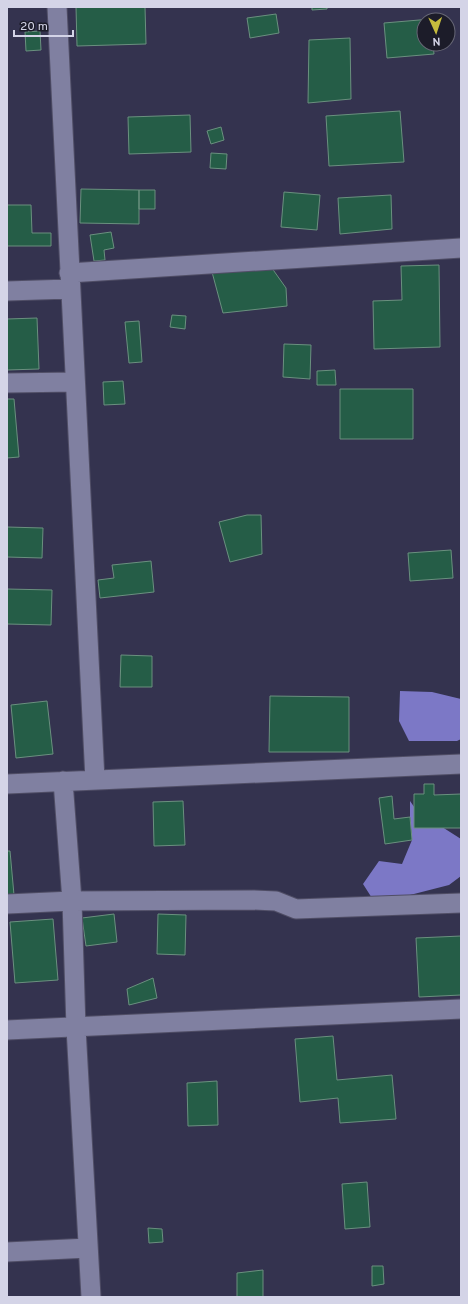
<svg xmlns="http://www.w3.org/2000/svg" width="468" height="1304" font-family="Overpass,sans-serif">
<rect width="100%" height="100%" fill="#34334f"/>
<path fill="#7c78c6" d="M400,691L432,692L461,699V739L457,741H409L399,721Z
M410,801L417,811L461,839V876L449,885L410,895L377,906L363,884L379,861L402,864L412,840L410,817Z"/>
<path fill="#255d47" stroke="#6a907f" d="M76,7H145L146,44L77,46Z
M312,7H327V9L312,10Z
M276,14L279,33L250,38L247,18Z
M431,19L424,20V44H433L434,54L387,58L384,23Z
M40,31L41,50L26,51L25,32Z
M350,38L351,99L308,103L309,40Z
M400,111L404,162L329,166L326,116Z
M190,115L191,152L129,154L128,117Z
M221,127L224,140L211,144L207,131Z
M211,153L227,154L226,169L210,168Z
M81,189L139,190V224L80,223Z
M139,190H155V209H139Z
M284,192L320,195L317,230L281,227Z
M391,195L392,229L340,234L338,198Z
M7,205H31L32,233H51V246H7Z
M111,232L114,248L104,250L105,260L94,261L90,235Z
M269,264L286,288L287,306L223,313L212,272Z
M439,265L440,347L374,349L373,301L402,300L401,266Z
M172,315L186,316L185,329L170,327Z
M37,318L39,369L7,370V319Z
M139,321L142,362L129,363L125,322Z
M284,344L311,345L310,379L283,377Z
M335,370L336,385H317V371Z
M123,381L125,404L104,405L103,382Z
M340,389H413V439H340Z
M7,399H14L19,457L7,458Z
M247,515H261L262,554L230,562L219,522Z
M7,527L43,528L42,558L7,557Z
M451,550L453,578L410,581L408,553Z
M151,561L154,592L100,598L98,580L114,578L112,565Z
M7,589L52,590L51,625L7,624Z
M121,655L152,656V687H120Z
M270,696L349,697V752H269Z
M47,701L53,754L16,758L11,705Z
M424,784H434V795L461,794V828H414V794H424Z
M392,796L394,819L410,817L412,840L385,844L379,798Z
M183,801L185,845L154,846L153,802Z
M7,851H10L14,895L7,896Z
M114,914L117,942L86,946L82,918Z
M158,914L186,915L185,955L157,954Z
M53,919L58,980L15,983L10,922Z
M461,936V995L419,997L416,938Z
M153,978L157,998L129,1005L127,989Z
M333,1036L337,1080L392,1075L396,1119L340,1123L338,1098L300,1102L295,1039Z
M217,1081L218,1125L188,1126L187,1083Z
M367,1182L370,1227L345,1229L342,1184Z
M148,1228L162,1229L163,1242L149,1243Z
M372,1266H383L384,1284L372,1286Z
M263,1270V1297H237V1273Z"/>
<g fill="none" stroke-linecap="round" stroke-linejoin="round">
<g stroke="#504e66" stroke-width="21">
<path id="minor" d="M57,7L95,780
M69,273L461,248
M7,291L70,289
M7,383L75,382
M63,781L72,901L76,1028L91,1297
M7,784L461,764
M7,904L72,901L253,900L276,901L296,909L461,903
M7,1030L461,1009
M7,1252L88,1248"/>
</g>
<use href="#minor" stroke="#8080a1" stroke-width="19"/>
</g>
<rect width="468" height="1304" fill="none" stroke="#d4d4e7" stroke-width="16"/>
<g transform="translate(436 32) rotate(177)"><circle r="19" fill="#1c1c29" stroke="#666675"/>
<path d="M0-3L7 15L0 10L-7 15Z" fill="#c6bc3d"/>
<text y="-6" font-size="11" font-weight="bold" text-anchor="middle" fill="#d4d4e7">N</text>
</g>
<path d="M14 30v6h59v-6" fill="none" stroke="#d4d4e7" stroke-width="2"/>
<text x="20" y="30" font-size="12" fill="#d4d4e7" stroke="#1c1c29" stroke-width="3" paint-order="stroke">20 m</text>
</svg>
